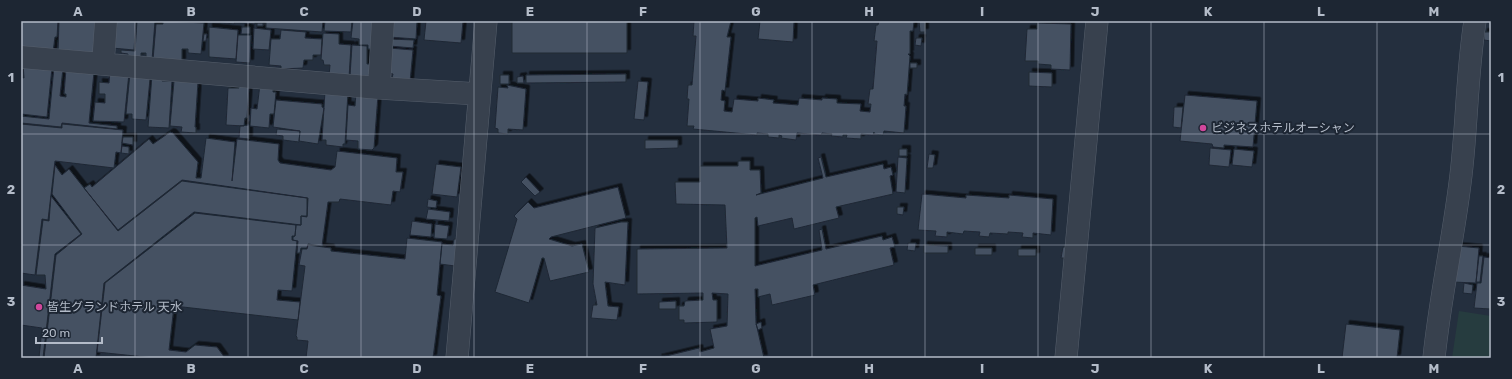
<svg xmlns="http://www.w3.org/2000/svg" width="1512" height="379" font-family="Rubik,'Noto Sans JP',sans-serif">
<defs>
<filter id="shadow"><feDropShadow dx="3.5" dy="-3.5" stdDeviation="0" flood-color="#0009"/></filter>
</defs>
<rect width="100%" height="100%" fill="#242f3e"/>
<path fill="#263c3f" d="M1459,311L1491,316V358H1452Z"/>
<path fill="#455162" stroke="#1f2835" filter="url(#shadow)" d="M21,21H58L57,37H55L53,52L21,50Z
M59,21H100L93,55L58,53Z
M114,21H136L134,50L112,48Z
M137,21H155L152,60H146V53H141V57L128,58V54L121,53V50L135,51Z
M163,21L204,23L201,54L188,53V49H182V62L153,60L156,24H163Z
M207,21H235L234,24Z
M235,21H255V24L235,22Z
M266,21H323L322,32L266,28Z
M325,21H352L351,32L324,31Z
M353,21H376L373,49H368V45H359V39L351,38Z
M390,21H417L416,39L389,37Z
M426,21H463L461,43L424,40Z
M512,21L627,22V53H512Z
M694,21H731L727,37H731L725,91L722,90L721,100L725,101L724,111L732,112L734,99L758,101V98L774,100L773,103L798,105L799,98L822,100V98L837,99V103L861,104L860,111L870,112L871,104H868L870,89H873L877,41H874L876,25H878L879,21H914L913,31H910V54H908L910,56L907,95L905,94L904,106H906L904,133L884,131L883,135L874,134V132L873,135L861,134V139L846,138L847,135H843V137L831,136L832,134L822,133L821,135L797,133L796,140L781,138L782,136L779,135V138L768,137V134L757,133V135L693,129L694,126H687L689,99H687L688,85H692L696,36H693Z
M760,21H794L793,42L758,39Z
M919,21H925V32H920Z
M257,23H263V26H257Z
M1037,23L1071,24L1070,70L1051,69V65L1038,64V61H1025L1027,29H1037Z
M209,27L238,30L236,59L209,57Z
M242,27H250V34H241Z
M254,28L271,30L269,50L253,49Z
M281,30L306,32L305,38L322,39L321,55H313V60H304L303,68L281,69V66L269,65L271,39H280Z
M1484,32H1491V41L1484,40Z
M323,33L339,34V44L351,45L349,78L329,76L330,65H324L323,60H321Z
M204,34H207L206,41H203Z
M238,35H251L250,63L236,62Z
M916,38H922L921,46L915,45Z
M389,39L414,40L413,48L389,46Z
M352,45L367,46V64H371V71L367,78L350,76Z
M389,48L413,50L410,82L392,78L393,74L388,73Z
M910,63H917V68H910Z
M23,64L52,68L47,117L21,114V77L24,78Z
M54,67L63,68L60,96L66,97V94H64L66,69L94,72L89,123L117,126V129L62,123L61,127L21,123V116L49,119Z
M110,71L129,73L124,122L93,121L95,102L105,103V94H99V82L109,83Z
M1029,72L1052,73V87L1029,86Z
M130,73L150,79L146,120L132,119V114H126Z
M626,74V82L526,83V75Z
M152,75L162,76V81H172L169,128L148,127Z
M500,75H509V84H500Z
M523,76L524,83H517V77Z
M174,81L198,82L195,127H196V133L181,132L182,127L170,126Z
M638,81L648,82L644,120L634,119Z
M260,84L273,86V92H276L274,114H270L269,128L250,126L251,108L257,109Z
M507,85L526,89L523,130L508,129V134L498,133V129L495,128L498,87L508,88Z
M239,86H249L247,118H245L244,126L226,125L228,88H239Z
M325,91L348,92L345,144H343V147L326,145V140H322Z
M356,93L378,95L374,148L372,150L358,149V141L346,140L348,105L355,106Z
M1185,95L1257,101L1253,147L1224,145V148L1213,147L1212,144L1180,141Z
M276,100L322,104V107L324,108L318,144L299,141L300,131L273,127Z
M1174,107H1183L1181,128L1173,127Z
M21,124L62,128V124L123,130L121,153L116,152L114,168L55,161L48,220L42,219L35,275L21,273Z
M249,125V139L239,138L240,126Z
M277,129L300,131L299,142L283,140V136L276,135Z
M170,132L173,133L198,162L196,178H201L206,138L235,142L232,181L237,139L279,144L278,160L280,163L331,170L335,167L337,151L397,158L396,172H403L400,192L393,191L391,205L340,199L339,202H328L322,246L308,244L307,248H301L300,253H297L298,241L293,240V237L295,236L296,225H301V216L307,217L308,198L182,180L118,230L84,188L90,184L92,187L149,139L153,144Z
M123,137H133V145L122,143Z
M645,140H678V148L645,149Z
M122,146L129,147V154L121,153Z
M1210,148L1231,150L1229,167L1209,165Z
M899,149H907V156H899Z
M1234,149L1254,151L1252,167L1232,165Z
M929,154L935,155L933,168H927Z
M821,157L826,177L883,164L884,169L891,167L893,175L890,176L893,194L836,207L839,218L794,229L792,218L758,226L757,217L755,218V266L822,250L819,230L822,229L826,249L882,236L883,240L892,237L895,247L890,248L894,265L813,285L815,295L772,305L770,294L758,297V289H755L756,323L764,358H658L699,348L700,352L714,348L710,329L727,326L728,294L712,293L713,300H717V322L684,323V320H679V306H684L685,301L703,300V293L637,294V249L727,248L725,205L676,204L675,182H700V166H738V161H750V170H760L761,193L756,195L823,178L818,158Z
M898,157L907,158L905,193L896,192Z
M436,164L461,167L457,197L432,194Z
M55,165L62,175L69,169L118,231L182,181L307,198V216H301V225L194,212L104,283L96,358H44L56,255L82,234L52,194Z
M526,177L540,192L535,196L521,182Z
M618,187L626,218L551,237L549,239L572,246L582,244L589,272L550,281L544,258H542L529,303L495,292L517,219L514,216L528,202L534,208Z
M922,194L966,198V195L1009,198V195L1053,199L1051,235L1033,233V238L1022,237L1023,233L1008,232V234L990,233L989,237L979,236L980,232L964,231L963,234L947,232V237L935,236L936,231L918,230Z
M51,196L81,234L55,254L43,358H39L42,328L21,325V285L46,289L45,275H36L43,220L49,221Z
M428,199L437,201L436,208L427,207Z
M897,207H904L903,215L897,214Z
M428,209L450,212L449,221L426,219Z
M195,213L296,225L295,236H292V240L297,241L292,291L278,290L277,300L300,302L298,320L174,306L169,350L186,352L195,345L217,347L225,358H154L97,352L105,283Z
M412,221L432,224L431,237L410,235Z
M621,222H628L625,285L605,282L608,306L619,307L617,320L591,318L593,305H597L593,284L595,228Z
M435,224L449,226L447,239L434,238Z
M407,238L442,242L437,295L441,296L433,358H306L308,341L297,340V337L296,336L305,266L299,265L302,249H307L308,245L331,248V251L405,259Z
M454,239H457L455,266L440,264L442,244L453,245Z
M908,243H916L915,251L907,250Z
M924,245L948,246V253H924Z
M1457,246L1479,248L1476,283L1453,282Z
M1063,247H1066V258H1061Z
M975,248H992V255H975Z
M1018,249H1036V256H1018Z
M1479,256H1483L1480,282H1476Z
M1484,257L1491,258V309L1474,308L1477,283H1481Z
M1464,283L1473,285L1472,294L1463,293Z
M676,301V309H659V302Z
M761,322L762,328L758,330L756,324Z
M1346,324L1400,330L1397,358H1342Z"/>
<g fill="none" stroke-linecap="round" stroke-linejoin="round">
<g stroke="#565f6c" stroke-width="23">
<path id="street" d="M21,57L379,88L479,94
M103,64L106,21
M379,88L383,21
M457,358L486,21
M1066,358L1097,21
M1434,358C1440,297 1454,236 1461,175C1467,124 1467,72 1475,21"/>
</g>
<use href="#street" stroke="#38414e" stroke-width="22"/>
</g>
<path fill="none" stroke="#b4bcc9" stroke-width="1" stroke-opacity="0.55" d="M135,21V358M248,21V358M361,21V358M474,21V358M587,21V358M700,21V358M812,21V358M925,21V358M1038,21V358M1151,21V358M1264,21V358M1377,21V358M21,134H1491M21,245H1491"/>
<g fill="#d1479c" stroke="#1d2633" stroke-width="1.5">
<circle cx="1203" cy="128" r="4"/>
<circle cx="39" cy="307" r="4"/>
</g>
<g text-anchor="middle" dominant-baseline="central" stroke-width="4" stroke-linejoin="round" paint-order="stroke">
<g font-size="12" fill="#b4bcc9" stroke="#1d2633" text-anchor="start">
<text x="1211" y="128">ビジネスホテルオーシャン</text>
<text x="47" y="307">皆生グランドホテル 天水</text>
</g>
</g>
<rect width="1512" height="379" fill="none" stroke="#1d2633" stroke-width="44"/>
<path d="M36 337v6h66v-6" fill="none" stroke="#b4bcc9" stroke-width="2"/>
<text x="42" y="337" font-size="12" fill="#b4bcc9" stroke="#1d2633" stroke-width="3" paint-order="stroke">20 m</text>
<rect x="22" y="22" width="1468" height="335" fill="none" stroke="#b4bcc9" stroke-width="1.5"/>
<g font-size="13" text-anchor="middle" font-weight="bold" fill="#b4bcc9">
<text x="78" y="16">A</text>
<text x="191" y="16">B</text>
<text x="304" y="16">C</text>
<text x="417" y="16">D</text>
<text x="530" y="16">E</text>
<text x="643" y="16">F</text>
<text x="756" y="16">G</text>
<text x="869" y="16">H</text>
<text x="982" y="16">I</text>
<text x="1095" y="16">J</text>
<text x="1208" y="16">K</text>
<text x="1321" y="16">L</text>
<text x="1434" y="16">M</text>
<text x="11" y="82">1</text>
<text x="1501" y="82">1</text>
<text x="11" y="194">2</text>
<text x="1501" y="194">2</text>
<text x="11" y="306">3</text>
<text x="1501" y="306">3</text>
<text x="78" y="373">A</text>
<text x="191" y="373">B</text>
<text x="304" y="373">C</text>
<text x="417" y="373">D</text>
<text x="530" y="373">E</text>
<text x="643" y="373">F</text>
<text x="756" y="373">G</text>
<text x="869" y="373">H</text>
<text x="982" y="373">I</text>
<text x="1095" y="373">J</text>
<text x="1208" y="373">K</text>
<text x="1321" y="373">L</text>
<text x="1434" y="373">M</text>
</g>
</svg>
